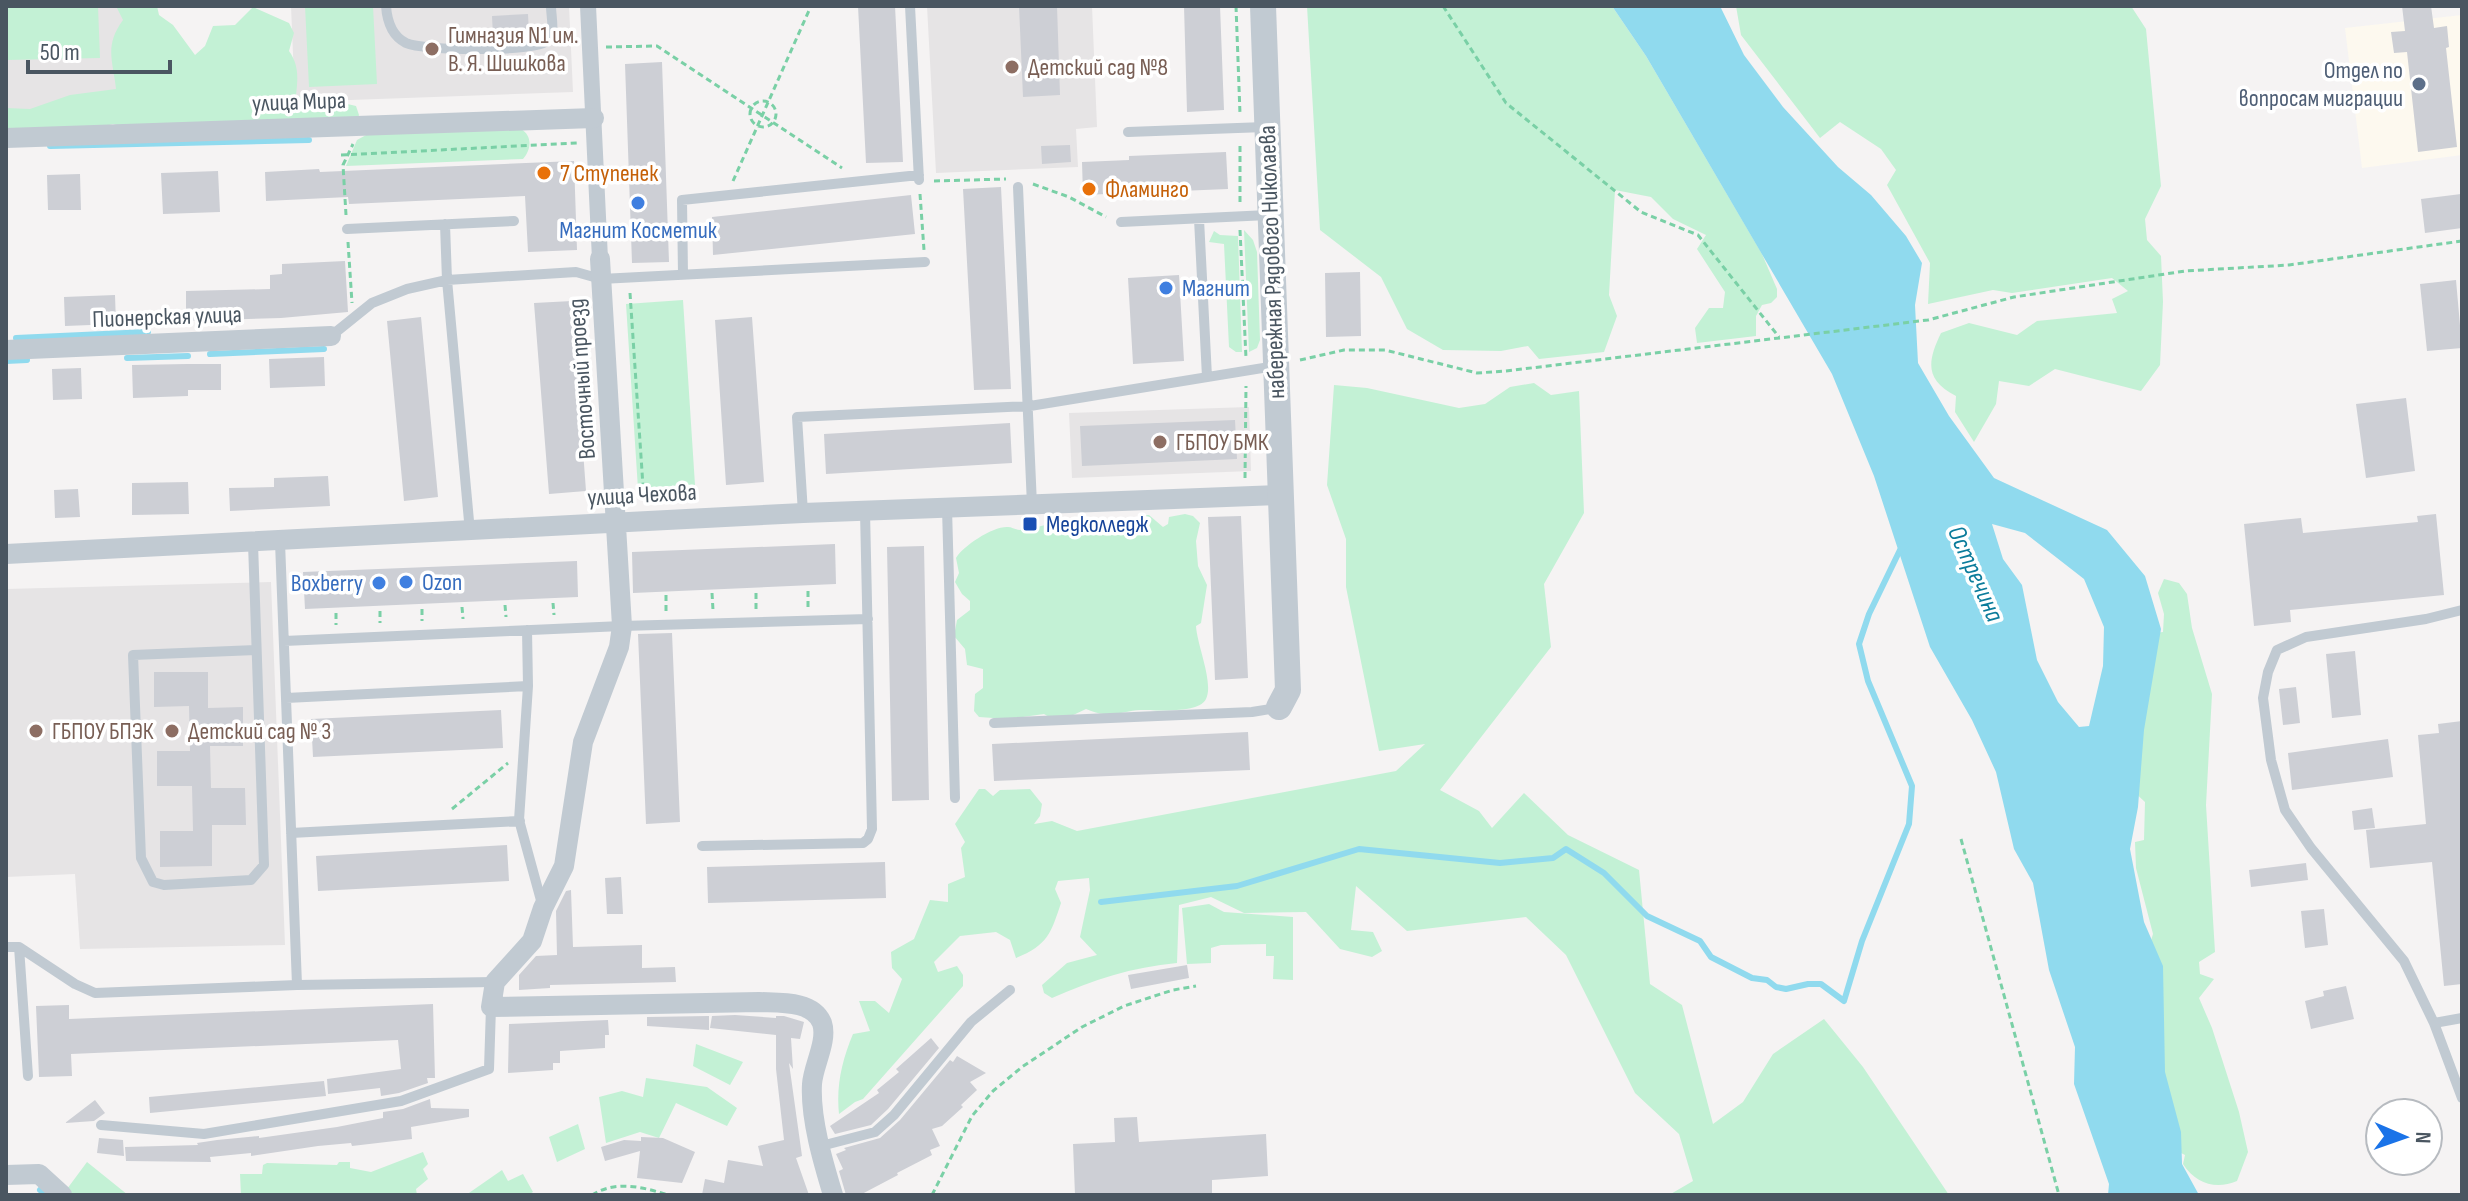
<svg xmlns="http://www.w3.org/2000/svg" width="2468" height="1201" font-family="'Sofia Sans Condensed',sans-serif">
<rect width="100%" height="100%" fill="#f5f3f3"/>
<path fill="#fdf9ef" d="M2462,15V155L2362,168L2345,28Z"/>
<path fill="#e6e4e5" d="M6,6H135L138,109L6,114Z
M291,6H569L573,92L295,102Z
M927,6H1092L1097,127L1076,129L1078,167L936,173Z
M1249,407L1251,471L1072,478L1069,413Z
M271,582L285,945L80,949L75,874L6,877V589Z"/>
<path fill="#c3f1d5" d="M6,6H98L100,58L6,60Z
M116,6H157L159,15L173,25L195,55L205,46L213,26L235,25L253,7L289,23L294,33L289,51C299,65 298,78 296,95C316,104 336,100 356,106L359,115L356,123L135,130L113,124L68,136L6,139V108L30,109L70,95L116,89C113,61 104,46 123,20Z
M305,6H373L377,84L309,87Z
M1307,6H1612L1646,56L1762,254L1777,289V297L1771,303L1762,305L1756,316V336L1697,343L1695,328L1709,308H1723L1725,292L1697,249L1706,235L1673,219L1651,197L1615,190L1609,295L1617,316L1604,352L1539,359L1528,346L1501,351L1443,350L1407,329L1381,277L1320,230Z
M1736,6H2131L2146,29L2161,186L2145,219L2147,240L2161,256L2163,302L2160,365L2141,391L2055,369L2029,386L1999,381L1996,404L1974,442L1955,412L1956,396C1925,380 1927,362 1941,333L1969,323L2017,335L2037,321L2117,313L2112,299L2128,291L2112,278L2012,293L1993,290L1928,304L1930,263L1887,185L1896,170L1881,149L1840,122L1820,138L1741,35Z
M521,129C533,136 531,150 523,159L346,166L357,140L368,134Z
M1244,230L1253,240L1257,252L1260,340L1257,348L1249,352Z
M1214,231L1220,235L1238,236L1242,352H1236L1229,347L1224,244L1209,242Z
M683,300L695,485L638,489L626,304Z
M1534,383L1551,395L1579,391L1584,513L1544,584L1551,647L1440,790L1479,811L1492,828L1524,793L1568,835L1639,870L1650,984L1682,1005L1713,1124L1743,1102L1773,1054L1824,1019L1863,1067L1949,1195H1669L1693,1181L1679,1134L1635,1093L1566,955L1526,917L1407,931L1356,886L1351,930L1373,932L1382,951L1372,957L1340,949L1306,912L1244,913L1211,897L1179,905L1177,963C1132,967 1093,980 1052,998L1044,993L1042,985L1067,963L1097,955L1080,937L1090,890L1089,878L1058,881L1055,889L1061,903C1051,933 1048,945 1016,958L1010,940L996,932L960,936L934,962L938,972L957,966L963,975V986L863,1099L855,1102L839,1114C836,1086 842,1060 853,1034L870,1031L859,1001H875L889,1013L902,979L892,968L891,952L914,939L930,900L948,902V884L965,877L961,848L965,842L955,824L979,789H985L993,796L1000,790L1030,789L1042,804L1040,816L1034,824L1052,821L1077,831L1396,771L1425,744L1379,751L1346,587V539L1327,485L1334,385L1367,388L1459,408L1485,404L1510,387Z
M1185,514L1193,516L1200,523L1196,541L1198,566L1207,585L1201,623L1196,626C1197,645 1214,683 1206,699C1199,714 1154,710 1140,710C1128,710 1117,716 1104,714C1098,714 1092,711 1086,709L1069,717L1051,718L1044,714L1008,719L979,717L974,711L975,694L983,688V669L967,665L965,649L954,636L957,620L970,610V601L962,594L955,582L959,573L956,558C963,546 993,526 1008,527C1012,527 1016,530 1020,530C1030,530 1042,525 1052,524L1055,528H1059L1066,521L1079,526L1097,522L1106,525L1117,518L1139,523L1143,515H1149L1163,527L1168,524L1169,517Z
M2164,579L2179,583L2187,594L2192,628L2212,694L2206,805L2215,952L2199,962L2200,974L2214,979L2199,998L2212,1028L2239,1112L2248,1152L2237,1181C2216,1190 2196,1184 2183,1164L2185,1155L2177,1151L2166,1118L2149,947L2153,934L2136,868L2135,842L2144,840L2145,802L2132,790L2155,633L2163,632L2164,614L2158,593Z
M1209,904L1224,912L1293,917V980L1273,979L1274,956H1266V944L1221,945L1211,948V963L1187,964L1182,908Z
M696,1044L743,1062L730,1085L693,1066Z
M646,1078L707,1087L737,1108L727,1126L676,1103L659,1138L640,1132L606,1143L599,1097L622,1091L643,1097Z
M578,1124L585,1149L557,1162L549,1137Z
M423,1152L428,1164L423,1169L428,1179L416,1189L417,1195H241L240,1174H262L263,1165L267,1163L337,1165L339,1162H350V1168L371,1172Z
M87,1162L128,1195H70L67,1189Z
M502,1170L508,1181L523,1174L533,1192L528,1195H466Z"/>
<path fill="#90daee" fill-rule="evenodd" d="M1612,6H1720L1744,55L1783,107L1838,167L1871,195L1906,236L1922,263L1915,305L1918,363L1949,416L1994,478L2107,530L2145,576L2161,629L2144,730L2138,807L2130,849L2144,922L2163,966L2165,1072L2181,1132L2182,1164L2199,1195H2108L2109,1184L2074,1084L2075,1047L2049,970L2033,883L2014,849L1996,772L1972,720L1930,647L1874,476L1832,374L1646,56ZM1992,524L2025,533L2084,579L2104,627L2103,666L2089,726L2079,727L2058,702L2037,660L2022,585L2003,559Z"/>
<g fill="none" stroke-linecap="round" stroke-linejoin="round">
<path stroke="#90daee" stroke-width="6" d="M50,146L309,140
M16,338L148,332
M210,354L324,349
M127,358L188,356
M6,361L27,360
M1101,902L1237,886L1359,849L1500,863L1553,858L1566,849L1604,873L1647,916L1700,941L1711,957L1752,978L1767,980L1776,987L1786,989L1808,984H1821L1844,1001L1862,941L1909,824L1912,786L1868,681L1859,644L1869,614L1900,550L1905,546
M40,1190L46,1195"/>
</g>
<path fill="#cdcfd5" d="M858,6H895L903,162L866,163Z
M1019,6H1057L1060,95L1023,97Z
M1184,6H1220L1224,110L1187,112Z
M2402,6H2431L2434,28L2447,26L2449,47L2446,48L2457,147L2418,152L2407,52L2394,53L2391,32L2405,31Z
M528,14L529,34L493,36L492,16Z
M662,62L669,262L632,263L625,64Z
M1070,145L1071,162L1042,164L1041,146Z
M1226,152L1228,189L1083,195L1082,162L1129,160V156Z
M574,161L577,250L528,252L525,196L349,204L348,197L266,201L265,172L319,169L320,172Z
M218,171L220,212L163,214L161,173Z
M80,174L81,210H48L47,175Z
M1001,187L1011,389L974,390L963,189Z
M2461,194L2462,228L2425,233L2421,199Z
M911,195L915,234L713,255L712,217Z
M345,261L348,312L281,318L186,321V291L270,289V275L282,274V264Z
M1360,272L1361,336L1326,337L1325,273Z
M1179,275L1184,361L1133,364L1128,278Z
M2456,280L2462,348L2427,351L2420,284Z
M115,295L116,324L65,326L64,297Z
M572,301L586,491L549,494L534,303Z
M421,317L438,497L404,501L387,321Z
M752,317L764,482L726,485L715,320Z
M324,357L325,386L270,388L269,359Z
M187,364H221V390H188V396L133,398L132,365Z
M81,368L82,399L53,400L52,369Z
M2406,398L2415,471L2366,478L2356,404Z
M1235,420L1237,459L1082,466L1080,426Z
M1010,423L1012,463L826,474L824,434Z
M328,476L330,506L230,511L229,488L274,487V478Z
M188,482L189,514L132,515V483Z
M78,489L80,517L55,518L54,490Z
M2436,514L2444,595L2290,610L2291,622L2254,626L2244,524L2301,518L2303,533L2418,522L2417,516Z
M1241,516L1248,678L1215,680L1208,517Z
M835,544L836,584L633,593L632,552Z
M924,546L929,800L892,801L887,547Z
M577,561L578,597L305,609L303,572Z
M672,633L680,822L646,824L638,634Z
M2355,651L2361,715L2332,718L2326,654Z
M154,672H208V708L243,707V746H210L211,788H245L246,825H212V866L160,867V831H193L192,786H157V751H190L189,706L154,707Z
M2296,687L2300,723L2283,725L2279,689Z
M501,710L503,748L313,757L311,719Z
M2462,721V984L2444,986L2432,862L2370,868L2366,830L2426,824L2418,735L2439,733L2438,724Z
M1248,732L1250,770L994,781L992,744Z
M2388,739L2393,777L2292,790L2288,753Z
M2372,808L2375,828L2354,830L2352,811Z
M507,845L509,881L318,891L316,856Z
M885,862L886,898L708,903L707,867Z
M2306,863L2308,880L2251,887L2249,870Z
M621,877L623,914H607L605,878Z
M571,890L573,947L642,945V968L675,967L676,982L550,985V988L519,990V975L536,956L557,955L556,911L566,891Z
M2324,909L2328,945L2305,948L2301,911Z
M1187,965L1189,978L1131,989L1128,975Z
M2346,986L2354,1019L2311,1029L2305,1001L2324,996L2323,991Z
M433,1004L435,1078H427L428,1083L399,1093L381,1096L380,1088L328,1094L327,1079L401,1069L398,1040L71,1054L72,1076L39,1077L36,1006L69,1005V1019Z
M735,1015L776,1018V1016H784L804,1022L800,1039L791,1038L793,1069L789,1063L802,1156L796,1158L809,1195H702L705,1179L724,1183L728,1160L763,1166L758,1146L784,1140L776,1069V1035L710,1028L712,1016Z
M709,1016V1030L647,1026V1017Z
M608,1020L609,1035H605V1048L560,1051V1063H553V1070L508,1073L509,1024Z
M931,1038L939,1048L888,1109L871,1125L835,1134L830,1126L879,1093L877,1090L899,1072L896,1069Z
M957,1056L986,1073L970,1082L977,1090L961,1105L963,1107L942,1126L932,1129L940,1146L930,1150L932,1155L897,1173L898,1175L860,1195H846L839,1171L843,1169L836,1154L846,1150L844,1148L880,1138L900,1120L950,1060L953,1062Z
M324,1081L326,1096L150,1113L149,1097Z
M430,1099L431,1108L469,1109V1117L411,1127L412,1139L352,1146L351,1143L318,1146L251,1156V1153L210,1157L211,1162L126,1161L125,1147L198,1145L197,1143L217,1140L259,1136V1138L337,1127L383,1118V1112L403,1109Z
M95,1100L105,1113L94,1121L65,1123Z
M1137,1117L1139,1142L1266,1134L1268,1176L1212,1180V1195H1075L1073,1144L1115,1142L1114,1118Z
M641,1137L663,1138L695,1152L682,1183L637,1178L640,1151L605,1161L601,1147L624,1140L641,1141Z
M99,1138L123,1140L124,1156L97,1153Z"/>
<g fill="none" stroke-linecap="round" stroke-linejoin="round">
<path stroke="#7ad0a6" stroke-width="3" stroke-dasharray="6 4" stroke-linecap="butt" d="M1236,6L1240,114
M1443,6L1506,103L1641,212L1698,235L1779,337
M606,47L657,46L842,168
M750 114a13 13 0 1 1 26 0a13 13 0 1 1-26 0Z
M341,155L577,143
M733,181L811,6
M934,181L1006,179
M1033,184L1069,197L1106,217
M920,194L924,250
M1240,202V142
M346,215L343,165L353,144
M1240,230L1246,358
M348,242L352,303
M630,293L644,501
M1300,360L1344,350H1385L1477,373L1506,371L1928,320L2014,297L2185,271L2289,265L2462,241
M1245,478L1246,386
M808,591V607
M712,593L713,610
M756,593V609
M666,595V611
M553,603L554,615
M505,605L506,617
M462,607L463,619
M422,609V621
M380,611V623
M336,613V625
M452,809L508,763
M1961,839L2059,1195
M592,1195C616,1180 643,1187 668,1195
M932,1195L972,1116L993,1091L1022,1067L1082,1027L1124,1006L1173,990L1196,986"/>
<path stroke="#c1cad2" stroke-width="10" d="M386,6C387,20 392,36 406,43C423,51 533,52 547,41C556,34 551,17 551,6
M910,6L919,180
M1128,132L1265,127
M1018,187L1032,505
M1199,219L1207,377
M1121,222L1268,215
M445,224L447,280L470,532
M347,229L514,221
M683,275L682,200L919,175
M331,336L372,303L407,289L447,280L576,272L601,279L925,262
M947,508L955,798
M803,513L797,417L1030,406L1275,366
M280,542L297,985
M253,543L264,865L251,880L164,885L153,882L141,858L133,655L256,650
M2462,610L2426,619L2306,637L2277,650L2268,672L2263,698L2271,760L2285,810L2311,848L2404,961L2434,1023L2462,1098
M527,630L528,686L519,820L542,904
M284,641L622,626L868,619
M286,698L528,686
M994,723L1252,712L1277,708
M291,833L520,821
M702,846L863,843L868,839L872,829L865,511
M6,947H19L75,984L95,993L297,985L495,982
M19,947L28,1076
M2434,1023L2462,1018
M101,1125L204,1134L401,1101L489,1069L491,1007
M821,1146L875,1132L894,1115L971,1022L1010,990"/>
<path stroke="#c1cad2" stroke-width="16" d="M588,6L600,259"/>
<path stroke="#c1cad2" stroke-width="20" d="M6,138L594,118
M600,259L622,626L619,647L583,742L564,866L543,908L532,941L495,982L491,1007L759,1002C778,1003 813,1000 822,1023C828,1041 813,1066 812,1084C810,1118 823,1162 833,1195
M6,350L331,336
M6,554L803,513L1281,495
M6,1175L39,1174L62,1195"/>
<path stroke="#c1cad2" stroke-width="26" d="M1263,6L1288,690L1279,707"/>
</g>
<g fill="#8d6e63" stroke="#fff" stroke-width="3">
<circle cx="432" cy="49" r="8"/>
<circle cx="1012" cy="67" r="8"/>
<circle cx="1160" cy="442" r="8"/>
<circle cx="36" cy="731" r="8"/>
<circle cx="172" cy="731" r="8"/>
</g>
<circle fill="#5c6f8a" stroke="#fff" stroke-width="3" cx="2419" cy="84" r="8"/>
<g fill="#e8710a" stroke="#fff" stroke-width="3">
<circle cx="544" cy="173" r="8"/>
<circle cx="1089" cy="189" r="8"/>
</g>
<g fill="#3f7fe0" stroke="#fff" stroke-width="3">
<circle cx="638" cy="203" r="8"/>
<circle cx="1166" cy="288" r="8"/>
<circle cx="406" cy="582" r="8"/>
<circle cx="379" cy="583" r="8"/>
</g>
<rect fill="#1a4fb4" stroke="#fff" stroke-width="3" x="1022" y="516" width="16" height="16" rx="4"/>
<g text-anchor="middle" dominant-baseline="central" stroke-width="7" stroke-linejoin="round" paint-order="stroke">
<g font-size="24" fill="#785e54" stroke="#fff" text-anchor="start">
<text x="448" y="35">Гимназия N1 им.<tspan x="448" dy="28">В. Я. Шишкова</tspan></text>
<text x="1028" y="67">Детский сад №8</text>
<text x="1176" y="442">ГБПОУ БМК</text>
<text x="52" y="731">ГБПОУ БПЭК</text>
<text x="188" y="731">Детский сад № 3</text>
</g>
<g font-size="24" fill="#4e5e75" stroke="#fff" text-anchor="end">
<text x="2403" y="70">Отдел по<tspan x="2403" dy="28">вопросам миграции</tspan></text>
</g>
<g font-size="24" fill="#4a5661" stroke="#fff">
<text transform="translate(299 102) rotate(-2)">улица Мира</text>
<text transform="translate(1272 262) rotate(-92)">набережная Рядового Николаева</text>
<text transform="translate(167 317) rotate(-2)">Пионерская улица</text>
<text transform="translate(582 379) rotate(-94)">Восточный проезд</text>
<text transform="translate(642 495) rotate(-3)">улица Чехова</text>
</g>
<g font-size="24" fill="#c56008" stroke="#fff" text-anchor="start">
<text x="560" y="173">7 Ступенек</text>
<text x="1105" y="189">Фламинго</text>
</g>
<g font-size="24" fill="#366cbe" stroke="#fff" text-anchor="start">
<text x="638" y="230" text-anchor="middle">Магнит Косметик</text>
<text x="1182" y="288">Магнит</text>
<text x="422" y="582">Ozon</text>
<text x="363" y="583" text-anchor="end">Boxberry</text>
</g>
<g font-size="24" fill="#164399" stroke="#fff" text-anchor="start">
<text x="1046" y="524">Медколледж</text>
</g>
<g font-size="26" font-style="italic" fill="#0c7c9b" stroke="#fff">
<text transform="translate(1975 574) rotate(66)">Остречина</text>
</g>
</g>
<rect width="2468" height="1201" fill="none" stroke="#4a5661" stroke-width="16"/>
<g transform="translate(2404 1137) rotate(92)"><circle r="38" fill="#ffffff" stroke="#b7bbc0" stroke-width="2"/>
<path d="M0-6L14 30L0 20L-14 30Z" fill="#1a73e8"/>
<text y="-12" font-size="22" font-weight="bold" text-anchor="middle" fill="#4a5661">N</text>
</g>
<path d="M28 60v12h142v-12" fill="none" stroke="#4a5661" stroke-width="4"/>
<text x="40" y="60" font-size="24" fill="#4a5661" stroke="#ffffff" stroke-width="6" paint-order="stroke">50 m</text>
</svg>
